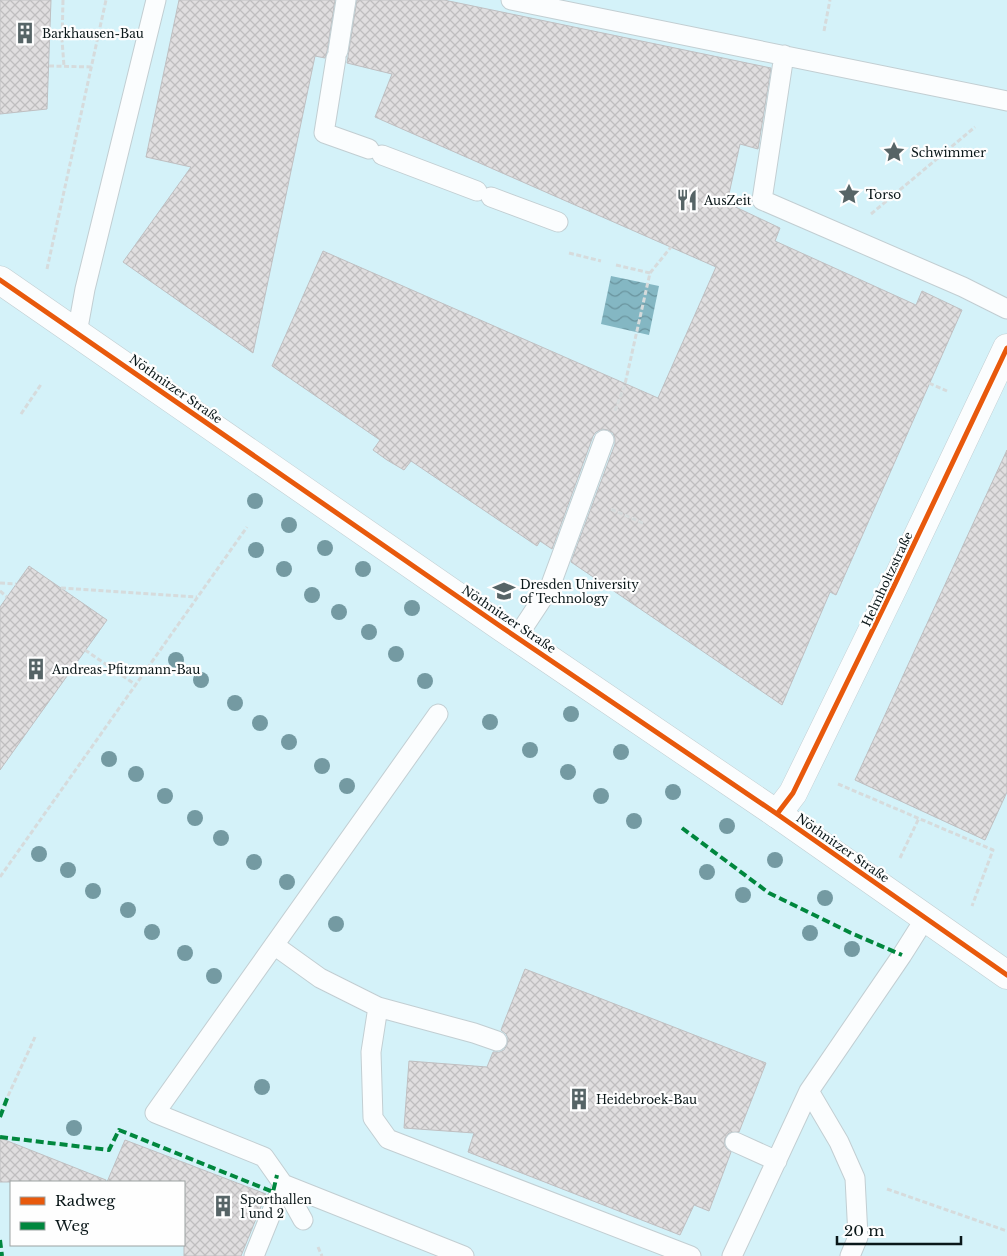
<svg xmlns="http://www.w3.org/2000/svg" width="1007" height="1256" font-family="'Libre Baskerville',serif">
<defs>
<pattern id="water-waves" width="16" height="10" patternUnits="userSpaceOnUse" patternTransform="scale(1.25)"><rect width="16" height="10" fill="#84b7c3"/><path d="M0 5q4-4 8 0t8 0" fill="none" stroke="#6a949e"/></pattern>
<pattern id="building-cross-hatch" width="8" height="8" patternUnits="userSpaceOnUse" patternTransform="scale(1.25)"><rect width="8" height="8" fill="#e0dedf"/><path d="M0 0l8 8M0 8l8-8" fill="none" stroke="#bfbebf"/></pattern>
</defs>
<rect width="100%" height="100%" fill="#e4f2f5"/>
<path fill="#d4f2f9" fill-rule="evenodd" d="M0,0H1007V1256H0ZM11,1182H184V1245H11Z"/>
<path fill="url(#water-waves)" d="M611,276L659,286L649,335L601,324Z"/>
<path fill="url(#building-cross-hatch)" stroke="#bfbfc1" d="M0,0H51L47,109L0,114Z
M179,0H335L327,51L325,58L315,56L253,353L123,262L191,167L146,157Z
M357,0H444L771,68L758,149L740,144L727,203L780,228L775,241L916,305L922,291L962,310L836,595L830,592L782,705L571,562L615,444V438L613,433L608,430L602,429L596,432L593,436L552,549L540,541L537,546L411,461L404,470L387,460L373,450L380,440L272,366L323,251L658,398L716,267L375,117L392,74L347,63Z
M1007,450V792L985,840L855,780Z
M29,566L107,620L0,770V607Z
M525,969L766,1063L739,1132L729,1133L725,1138L724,1144L726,1148L731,1152L709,1211L694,1205L680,1235L468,1152L474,1133L404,1128L409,1061L487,1067L493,1052H500L504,1050L507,1045L508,1038L506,1034L501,1030Z
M0,1138L106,1180L105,1182H0Z
M125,1140L266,1194L241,1256H184V1182H107Z"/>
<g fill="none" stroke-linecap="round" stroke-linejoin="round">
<g stroke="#c2ced2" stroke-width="21">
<path id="lane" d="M511,0L1007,101
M338,51L346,0
M784,55L762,200L963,287L1007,309
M336,58L324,133L369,149
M382,155L477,191
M491,197L558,222
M77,333L85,289L156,0
M517,637L550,587L604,440
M274,945L320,978L378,1007L474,1033L497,1041
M378,1007L371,1052L373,1118L388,1139L691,1256
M809,1091L839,1142L855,1178L858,1237L850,1256
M735,1142L777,1161
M303,1220L283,1184L264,1157L155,1113L438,714
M254,1256L283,1184L464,1256
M732,1256L809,1091L902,955L926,917"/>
</g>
<g stroke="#c2ced2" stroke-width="29">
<path id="street" d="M777,814L793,793L894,586L1007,348"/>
</g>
<g stroke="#c2ced2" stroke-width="29">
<path id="secondary" d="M0,280L500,626L777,814L1007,975"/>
</g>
<path stroke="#d6dbdc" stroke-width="3" stroke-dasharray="5 2.5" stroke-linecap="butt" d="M63,0L62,40L64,66
M824,31L830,0
M49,66L93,67
M871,214L975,127
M569,253L601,261
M47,269L106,0
M650,273L671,247
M929,383L947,391
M615,411L625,384L650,273L616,265
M21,414L42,383
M611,509L645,524
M0,583L16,584
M61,588L197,597
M0,591L7,597
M85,650L136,685
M838,784L993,850L972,906
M900,858L919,818
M0,877L247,527
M8,1096L35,1037
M887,1189L1007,1231
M318,1247L322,1256"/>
<use href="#lane" stroke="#fbfdfe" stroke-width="19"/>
<use href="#street" stroke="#fbfdfe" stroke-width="28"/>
<use href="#secondary" stroke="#fbfdfe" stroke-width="28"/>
<path stroke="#00873e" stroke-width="4" stroke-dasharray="8 4" stroke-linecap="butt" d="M682,828L769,893L851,933L902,955
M0,1117L8,1096
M0,1137L109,1150L119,1130L273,1192L277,1175
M0,1240L2,1256"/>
<g stroke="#fefefe" stroke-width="8">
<path id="cycleway" d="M0,280L500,626L777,814L1007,975
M777,814L793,793L894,586L1007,348"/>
</g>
<use href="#cycleway" stroke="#e8590c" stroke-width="5"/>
</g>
<g fill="#749aa2">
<circle cx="255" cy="501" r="8"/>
<circle cx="289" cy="525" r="8"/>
<circle cx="325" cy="548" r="8"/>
<circle cx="256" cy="550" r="8"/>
<circle cx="284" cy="569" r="8"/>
<circle cx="363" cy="569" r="8"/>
<circle cx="312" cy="595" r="8"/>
<circle cx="412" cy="608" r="8"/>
<circle cx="339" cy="612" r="8"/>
<circle cx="369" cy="632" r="8"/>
<circle cx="396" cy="654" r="8"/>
<circle cx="176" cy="660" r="8"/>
<circle cx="201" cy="680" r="8"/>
<circle cx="425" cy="681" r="8"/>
<circle cx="235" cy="703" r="8"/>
<circle cx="571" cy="714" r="8"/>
<circle cx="490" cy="722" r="8"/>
<circle cx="260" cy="723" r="8"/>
<circle cx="289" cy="742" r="8"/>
<circle cx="530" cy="750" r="8"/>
<circle cx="621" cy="752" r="8"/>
<circle cx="109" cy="759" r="8"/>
<circle cx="322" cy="766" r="8"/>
<circle cx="568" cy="772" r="8"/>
<circle cx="136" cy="774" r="8"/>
<circle cx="347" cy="786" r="8"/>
<circle cx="673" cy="792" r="8"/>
<circle cx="165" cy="796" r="8"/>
<circle cx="601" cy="796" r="8"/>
<circle cx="195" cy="818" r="8"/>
<circle cx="634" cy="821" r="8"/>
<circle cx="727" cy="826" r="8"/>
<circle cx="221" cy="838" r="8"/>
<circle cx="39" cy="854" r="8"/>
<circle cx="775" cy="860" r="8"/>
<circle cx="254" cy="862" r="8"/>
<circle cx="68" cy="870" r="8"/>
<circle cx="707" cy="872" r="8"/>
<circle cx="287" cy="882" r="8"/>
<circle cx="93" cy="891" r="8"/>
<circle cx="743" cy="895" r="8"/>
<circle cx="825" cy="898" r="8"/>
<circle cx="128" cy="910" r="8"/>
<circle cx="336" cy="924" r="8"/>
<circle cx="152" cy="932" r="8"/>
<circle cx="810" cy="933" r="8"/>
<circle cx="852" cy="949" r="8"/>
<circle cx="185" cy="953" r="8"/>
<circle cx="214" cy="976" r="8"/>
<circle cx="262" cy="1087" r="8"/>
<circle cx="74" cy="1128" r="8"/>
</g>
<defs>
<g id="building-bare" transform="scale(1.725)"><path d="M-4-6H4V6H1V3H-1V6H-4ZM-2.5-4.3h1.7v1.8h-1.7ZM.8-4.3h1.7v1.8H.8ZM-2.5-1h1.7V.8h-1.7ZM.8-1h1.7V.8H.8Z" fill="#566466" stroke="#fefefe" stroke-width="2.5" paint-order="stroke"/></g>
<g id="sight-bare" transform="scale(1.725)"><path d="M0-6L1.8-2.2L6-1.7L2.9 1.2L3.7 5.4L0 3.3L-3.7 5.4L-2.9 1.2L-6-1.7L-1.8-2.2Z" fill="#566466" stroke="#fefefe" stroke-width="2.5" paint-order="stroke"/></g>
<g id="restaurant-bare" transform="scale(1.725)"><path d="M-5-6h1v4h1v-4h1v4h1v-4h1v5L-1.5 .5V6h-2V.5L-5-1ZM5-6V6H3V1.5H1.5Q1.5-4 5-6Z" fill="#566466" stroke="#fefefe" stroke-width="2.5" paint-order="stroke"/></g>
<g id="university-bare" transform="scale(1.725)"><path d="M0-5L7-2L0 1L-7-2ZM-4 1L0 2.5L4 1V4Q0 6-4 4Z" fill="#566466" stroke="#fefefe" stroke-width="2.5" paint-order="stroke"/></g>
</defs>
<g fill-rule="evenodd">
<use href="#building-bare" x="25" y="33"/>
<use href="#sight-bare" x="894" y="152"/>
<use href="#sight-bare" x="849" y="194"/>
<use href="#restaurant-bare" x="687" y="200"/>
<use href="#university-bare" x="504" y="591"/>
<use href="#building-bare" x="36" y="669"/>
<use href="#building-bare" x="579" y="1099"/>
<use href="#building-bare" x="223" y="1206"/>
</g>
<g text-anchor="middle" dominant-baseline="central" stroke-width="4.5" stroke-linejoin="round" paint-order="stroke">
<g font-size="12" fill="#0a1719" stroke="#fefefe" text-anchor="start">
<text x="42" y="33">Barkhausen-Bau</text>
<text x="911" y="152">Schwimmer</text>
<text x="866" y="194">Torso</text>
<text x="704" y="200">AusZeit</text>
<text x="520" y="584">Dresden University<tspan x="520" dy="14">of Technology</tspan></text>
<text x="52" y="669">Andreas-Pfitzmann-Bau</text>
<text x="596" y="1099">Heidebroek-Bau</text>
<text x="240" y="1199">Sporthallen<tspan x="240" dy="14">1 und 2</tspan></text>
</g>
<g font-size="12" fill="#0a1719" stroke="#fefefe">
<text transform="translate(176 389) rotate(35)">Nöthnitzer Straße</text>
<text transform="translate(887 579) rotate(-65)">Helmholtzstraße</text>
<text transform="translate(509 619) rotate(34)">Nöthnitzer Straße</text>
<text transform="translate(843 848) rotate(35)">Nöthnitzer Straße</text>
</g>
</g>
<rect x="10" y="1181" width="175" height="65" fill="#fefefe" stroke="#9ca2a2"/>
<rect x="20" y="1197" width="25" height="8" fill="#e8590c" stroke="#9ca2a2"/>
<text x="55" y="1206" font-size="15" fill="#0a1719">Radweg</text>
<rect x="20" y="1222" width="25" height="8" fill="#00873e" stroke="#9ca2a2"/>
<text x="55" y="1231" font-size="15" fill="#0a1719">Weg</text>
<path d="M837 1236v8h124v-8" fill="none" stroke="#0a1719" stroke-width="2.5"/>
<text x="844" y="1236" font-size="15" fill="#0a1719" stroke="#fefefe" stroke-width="4" paint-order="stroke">20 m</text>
</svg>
